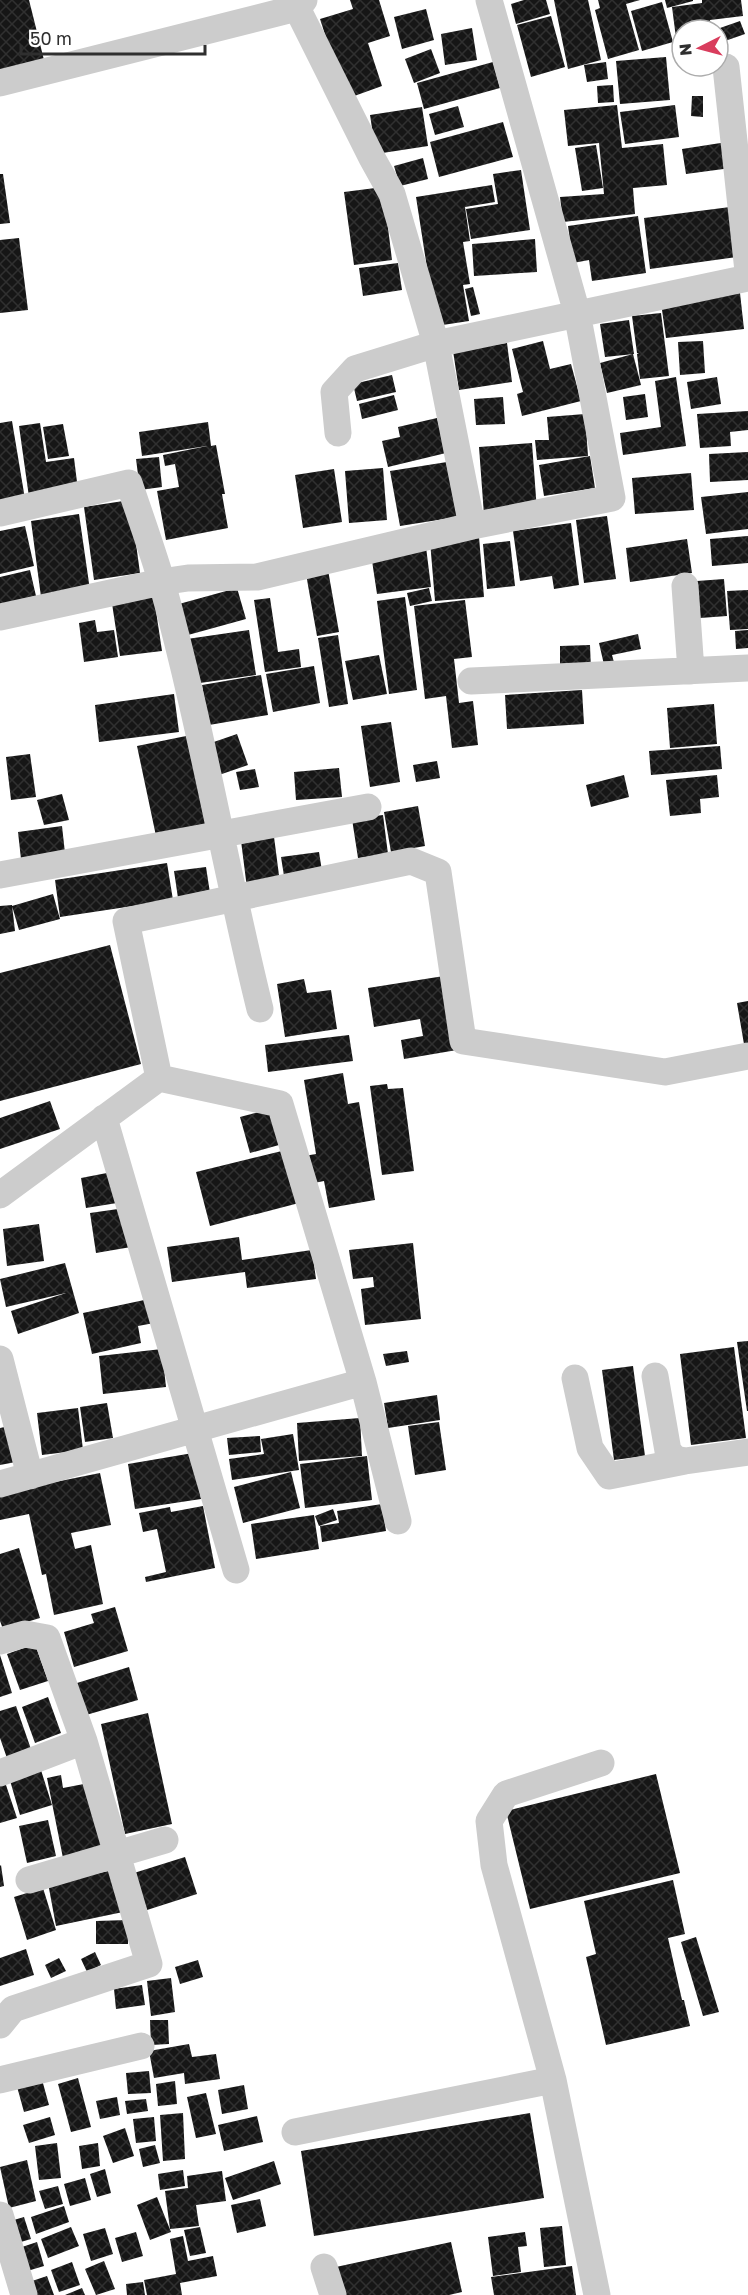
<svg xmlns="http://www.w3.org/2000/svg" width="748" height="2295" font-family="'Golos Text',sans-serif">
<defs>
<pattern id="building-cross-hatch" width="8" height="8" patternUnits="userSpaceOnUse" patternTransform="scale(1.5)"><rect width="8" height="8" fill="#161616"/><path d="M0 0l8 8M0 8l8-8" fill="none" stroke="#303030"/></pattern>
</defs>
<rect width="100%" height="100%" fill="#fff"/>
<path fill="url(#building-cross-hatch)" d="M0,0H29L45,64L0,76Z
M350,0H379L390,36L368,43L382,86L346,99L320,19L353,9Z
M524,0H546L550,14L516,24L511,4Z
M554,0H588L601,60L568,69Z
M598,0H640L626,4L639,50L608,59L595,10L600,8Z
M665,0H693V1L667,8Z
M702,0H741L743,16L710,20L711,30H682V37L676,38L672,7L702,3Z
M662,2L673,42L642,51L631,11Z
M426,9L434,40L402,49L394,17Z
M551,16L565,67L531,77L517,25Z
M740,21L745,34L725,41L720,28Z
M472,28L477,60L445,65L441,34Z
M431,49L440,73L414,83L405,59Z
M666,57L670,100L620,104L616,61Z
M493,62L500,88L424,109L417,83Z
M606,62L608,79L587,82L584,65Z
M613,85L614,102L598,103L597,86Z
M692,96H703V117L691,116Z
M617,105L622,148L663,144L667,185L633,188L635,214L563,222L560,197L604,194L599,143L568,146L564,110Z
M675,105L679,137L625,144L620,112Z
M458,106L464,127L435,135L429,114Z
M422,107L428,146L376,154L370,115Z
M503,122L513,157L439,177L430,142Z
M727,142L731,168L686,174L682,149Z
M596,145L603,188L582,191L575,148Z
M423,158L428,179L400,186L394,166Z
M521,170L530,230L471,239L466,209L498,204L493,174Z
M0,174H3L10,223L0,224Z
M492,185L495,202L465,207L470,241L463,242L470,284L463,285L469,321L436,326L416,197Z
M383,187L392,260L354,265L344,192Z
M738,206L744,256L650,269L644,218Z
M638,216L646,273L592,281L589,260L573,263L568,226Z
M19,238L28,310L0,313V240Z
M535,239L537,272L474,276L472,244Z
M398,263L402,290L363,296L359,268Z
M473,287L480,314L471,316L465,289Z
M740,293L744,329L666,338L661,303Z
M661,313L669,376L640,379L637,354L639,353H637L632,316Z
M629,320L634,354L605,357L600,324Z
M543,341L550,369L571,364L581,401L522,416L517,394L523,392L512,349Z
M703,341L705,373L680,375L678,342Z
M507,343L512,382L459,390L453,351Z
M633,354L641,385L607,393L600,363Z
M392,375L396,392L357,401L353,384Z
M676,377L686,446L623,455L620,433L661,427L655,381Z
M717,377L721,404L691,409L687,382Z
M645,394L648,417L626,420L623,397Z
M394,395L398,410L362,419L359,404Z
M503,397L505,424L476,425L474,399Z
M748,411V430L730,432L731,446L700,448L697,414Z
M585,414L588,456L537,460L535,440H549L547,417Z
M437,418L446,453L388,467L382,441L400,437L398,427Z
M12,421L25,499L0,503V423Z
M208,422L211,446L216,445L225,494H222L228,528L166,540L157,491L179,487L175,464L165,466L163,455L207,446L142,456L139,432Z
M40,423L46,462L74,458L78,490L29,497L19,426Z
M63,424L69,456L48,459L43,427Z
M532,443L537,511L484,515L479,447Z
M748,452V480L710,482L709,454Z
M590,456L595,488L544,496L539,465Z
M159,457L162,487L140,490L136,459Z
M447,462L457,517L400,526L390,471Z
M383,468L387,520L349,523L345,471Z
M334,469L342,522L303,528L295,475Z
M691,473L694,510L635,514L632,478Z
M748,492V529L706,534L701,497Z
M130,500L140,573L94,580L84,507Z
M79,514L90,590L41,597L31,521Z
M607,516L616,579L584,583L576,520Z
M571,523L579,585L554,589L552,576L520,581L513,531Z
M25,526L34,566L0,574V531Z
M748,536V563L712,566L710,539Z
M479,537L484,597L435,601L430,541Z
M687,539L692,573L630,582L626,548Z
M510,541L515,586L487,589L483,544Z
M426,547L431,587L377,594L371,554Z
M30,570L36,596L0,605V577Z
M328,570L339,632L317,636L306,574Z
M724,579L727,616L700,618L697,581Z
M237,588L246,619L188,635L179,604Z
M429,588L432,601L410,606L407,593Z
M748,590V629L730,630L727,591Z
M153,591L162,651L120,656L111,597Z
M405,597L417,690L389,694L377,601Z
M270,598L278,652L299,649L301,667L265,672L254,600Z
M465,600L472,657L454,659L459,703L473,701L478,745L452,748L446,696L425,699L414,606Z
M95,620L97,632L114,630L118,657L84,662L79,623Z
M249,630L256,675L193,684L187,639Z
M748,630V648L736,649L735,631Z
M638,634L641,649L612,655L615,666L605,669L599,643Z
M338,635L348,704L329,707L318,638Z
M590,645L591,670L560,671V646Z
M379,655L387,694L353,700L345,661Z
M314,666L320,703L273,712L266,674Z
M261,675L268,715L209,725L202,685Z
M582,690L584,724L507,729L505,695Z
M174,694L179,732L99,742L95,705Z
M714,704L717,744L670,748L667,708Z
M391,722L400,782L370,787L361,726Z
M237,734L248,765L219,775L208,744Z
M191,735L208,825L156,836L137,746Z
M720,746L722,769L651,775L649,751Z
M30,754L36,797L11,800L6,757Z
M437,761L440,778L416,782L413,765Z
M339,768L342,797L296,800L294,772Z
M255,769L259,787L240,790L236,772Z
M624,775L629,797L591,807L586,785Z
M717,775L719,797L700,799L701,813L670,816L666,780Z
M62,794L69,820L44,825L37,800Z
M418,806L425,846L391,852L384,812Z
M383,815L388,854L358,858L352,819Z
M62,826L65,853L21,859L18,832Z
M273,829L280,883L247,888L240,833Z
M319,852L322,871L284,876L281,857Z
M167,863L173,900L60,917L55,880Z
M206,867L210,893L178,898L174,871Z
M53,894L60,919L19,930L12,906Z
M12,905L15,931L0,934V906Z
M110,945L141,1064L0,1101V973Z
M444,976L457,1050L404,1059L401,1040L423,1036L420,1019L374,1027L368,988Z
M304,979L307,993L331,990L337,1029L285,1037L277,984Z
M748,1001V1050H745L737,1003Z
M349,1035L353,1061L268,1072L265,1045Z
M343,1073L348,1104L359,1102L375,1200L329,1208L324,1181L309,1184L304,1156L316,1154L304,1080Z
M387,1084L388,1089L403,1088L414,1171L382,1175L370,1086Z
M50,1101L60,1129L0,1149V1118Z
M270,1109L279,1145L250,1153L240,1117Z
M286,1150L299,1203L210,1226L196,1172Z
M112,1172L117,1203L86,1208L81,1178Z
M125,1208L131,1247L96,1253L90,1213Z
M39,1224L44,1261L7,1266L3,1229Z
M239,1237L242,1260L312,1250L316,1279L247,1288L245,1272L172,1282L167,1247Z
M413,1243L421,1319L365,1325L361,1289L374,1287L373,1277L353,1279L349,1250Z
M65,1263L79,1313L18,1334L11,1311L66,1293L6,1307L0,1279Z
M149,1299L154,1323L138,1326L141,1343L92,1354L83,1313Z
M748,1341V1411H747L737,1342Z
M734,1347L746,1438L691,1445L680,1354Z
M162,1349L166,1387L103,1394L99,1356Z
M407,1351L409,1362L386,1366L383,1354Z
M633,1366L645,1456L614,1460L602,1370Z
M437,1395L440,1420L388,1428L384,1403Z
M107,1403L113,1438L85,1442L80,1407Z
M78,1408L83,1450L42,1455L37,1413Z
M360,1418L362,1456L299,1461L297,1423Z
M439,1422L446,1470L415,1475L408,1426Z
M14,1425L21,1461L0,1465V1428Z
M293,1434L299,1470L232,1480L229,1459L264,1454L261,1439Z
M260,1436L261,1452L229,1455L227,1438Z
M193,1453L201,1499L135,1509L128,1464Z
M367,1456L372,1500L305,1508L300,1464Z
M291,1472L300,1508L243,1523L234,1487Z
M100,1473L111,1525L71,1533L75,1549L91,1545L103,1604L54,1615L46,1574L42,1575L29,1514L0,1520V1493Z
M382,1504L386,1531L322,1542L320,1526L339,1523L337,1511Z
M203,1506L215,1568L146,1582L145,1577L166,1572L157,1529L143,1532L139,1513L170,1507L171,1512Z
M333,1509L337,1520L319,1526L315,1516Z
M314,1515L319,1549L256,1559L251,1524Z
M19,1548L40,1618L3,1629L0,1621V1554Z
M115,1607L128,1651L74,1667L64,1632L94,1623L91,1614Z
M35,1644L48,1681L20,1690L7,1654Z
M0,1655L12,1693L0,1697Z
M129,1667L138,1700L86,1715L77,1683Z
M48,1697L61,1733L35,1743L22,1707Z
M16,1706L32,1752L8,1761L0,1738V1711Z
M148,1713L172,1824L125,1834L101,1724Z
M40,1767L52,1805L20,1815L9,1777Z
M656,1774L680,1873L530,1909L506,1811Z
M61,1775L63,1788L89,1783L102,1850L63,1858L47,1778Z
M5,1782L17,1818L0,1823V1783Z
M48,1820L56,1856L27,1863L19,1826Z
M185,1857L197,1894L147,1910L134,1873Z
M1,1865L4,1886L0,1887V1866Z
M114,1870L123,1912L56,1926L48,1883Z
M673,1880L685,1934L668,1938L682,2000H684L690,2026L606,2045L586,1957L596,1954L584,1901Z
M43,1888L56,1930L27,1940L14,1897Z
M128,1920V1944H96V1921Z
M696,1937L719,2012L703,2016L681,1942Z
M26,1949L34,1975L0,1986V1958Z
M95,1952L101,1965L87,1972L81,1959Z
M59,1958L66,1971L51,1978L45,1965Z
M198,1960L203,1977L180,1984L175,1967Z
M171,1978L175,2012L151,2016L147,1981Z
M142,1985L145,2005L116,2009L114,1989Z
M150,2020H168L169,2044L151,2045Z
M189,2044L192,2057L216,2054L220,2079L185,2084L184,2073L154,2078L149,2051Z
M149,2071L151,2093L128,2094L126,2073Z
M41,2076L49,2105L24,2112L16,2083Z
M78,2078L91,2127L71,2132L58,2084Z
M175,2081L177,2104L158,2106L156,2084Z
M244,2085L248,2109L222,2114L218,2090Z
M206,2093L216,2134L196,2138L187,2097Z
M117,2097L120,2115L100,2119L96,2101Z
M146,2099L148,2111L127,2114L125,2101Z
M183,2113L185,2159L163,2161L160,2115Z
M530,2113L544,2198L314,2236L301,2151Z
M257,2116L263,2142L224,2151L218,2125Z
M50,2117L55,2135L29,2143L23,2125Z
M154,2117L156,2141L136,2143L133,2119Z
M125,2128L134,2156L113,2163L103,2136Z
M57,2143L61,2178L39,2180L35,2146Z
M98,2143L100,2166L82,2169L79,2146Z
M155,2145L160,2163L143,2167L139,2149Z
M27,2160L36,2201L9,2208L0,2167Z
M274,2161L281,2184L233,2200L225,2178Z
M105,2169L111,2193L97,2197L90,2174Z
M183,2170L185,2186L160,2190L158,2174Z
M222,2171L226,2201L196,2205L199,2226L170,2229L165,2191L188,2188L187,2176Z
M85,2178L91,2200L70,2206L64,2184Z
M58,2186L63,2204L45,2209L39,2191Z
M157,2197L171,2232L150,2240L137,2205Z
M260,2199L266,2226L237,2233L231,2205Z
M64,2206L69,2222L36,2234L31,2217Z
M24,2217L31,2239L14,2244L7,2222Z
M562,2226L566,2265L544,2267L540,2228Z
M71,2227L79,2246L48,2258L41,2239Z
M200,2227L206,2253L190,2256L184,2230Z
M105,2228L113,2254L91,2261L83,2234Z
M136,2232L143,2256L122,2262L115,2238Z
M525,2232L527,2246L518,2247L521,2272L493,2276L488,2237Z
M183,2236L188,2261L213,2256L217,2276L180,2283L182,2295H147L144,2280L176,2274L170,2239Z
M37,2242L44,2266L24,2272L16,2249Z
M451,2242L462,2292L449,2295H342L336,2267Z
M104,2261L115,2289L96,2295L85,2269Z
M72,2262L80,2285L59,2292L51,2270Z
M572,2266L576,2295H494L491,2277Z
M47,2276L54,2295H31L26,2283Z
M143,2282L145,2295H127L126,2284Z
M82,2288L85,2295H65Z"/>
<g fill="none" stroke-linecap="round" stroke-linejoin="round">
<path stroke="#ccc" stroke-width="27" d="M297,8L372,158L392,194L436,344L472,526L612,498L577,313L489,0
M726,67L748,271
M0,83L297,8L304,0
M338,433L334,392L355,369L436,344L748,278
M0,513L129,483C140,516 152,549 162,583C201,723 225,868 260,1009
M685,586L691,671
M0,617L161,582L188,578L257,577L472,526
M471,681L748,668
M0,875L368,807
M104,1118L236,1570
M0,1195L159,1078L126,921L411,861L438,872L463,1041L665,1072L748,1056
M0,1359L30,1476
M655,1376L668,1451L675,1459L685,1461L748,1452
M575,1378L590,1448L609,1476L685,1461
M363,1382L398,1521
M0,1484L363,1382L280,1104L159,1078
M0,1641L25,1634L47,1638L84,1741
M0,1773L84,1741L149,1964L13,2009L0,2025
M29,1880L165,1840
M0,2080L141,2046
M553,2080L494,1865L489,1821L506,1794L601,1763
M295,2132L553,2080L597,2295
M0,2215L24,2295
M324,2267L333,2295"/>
</g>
<g transform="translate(700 48) rotate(264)"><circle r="28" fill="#ffffff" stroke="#acacac" stroke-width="1.5"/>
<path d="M0-4.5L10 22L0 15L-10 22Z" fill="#d93d5d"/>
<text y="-9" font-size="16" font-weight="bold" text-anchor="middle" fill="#2f2f2f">N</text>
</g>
<path d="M21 45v9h184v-9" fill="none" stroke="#2f2f2f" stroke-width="3"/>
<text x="30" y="45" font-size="18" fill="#2f2f2f" stroke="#ffffff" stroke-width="4.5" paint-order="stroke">50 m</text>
</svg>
